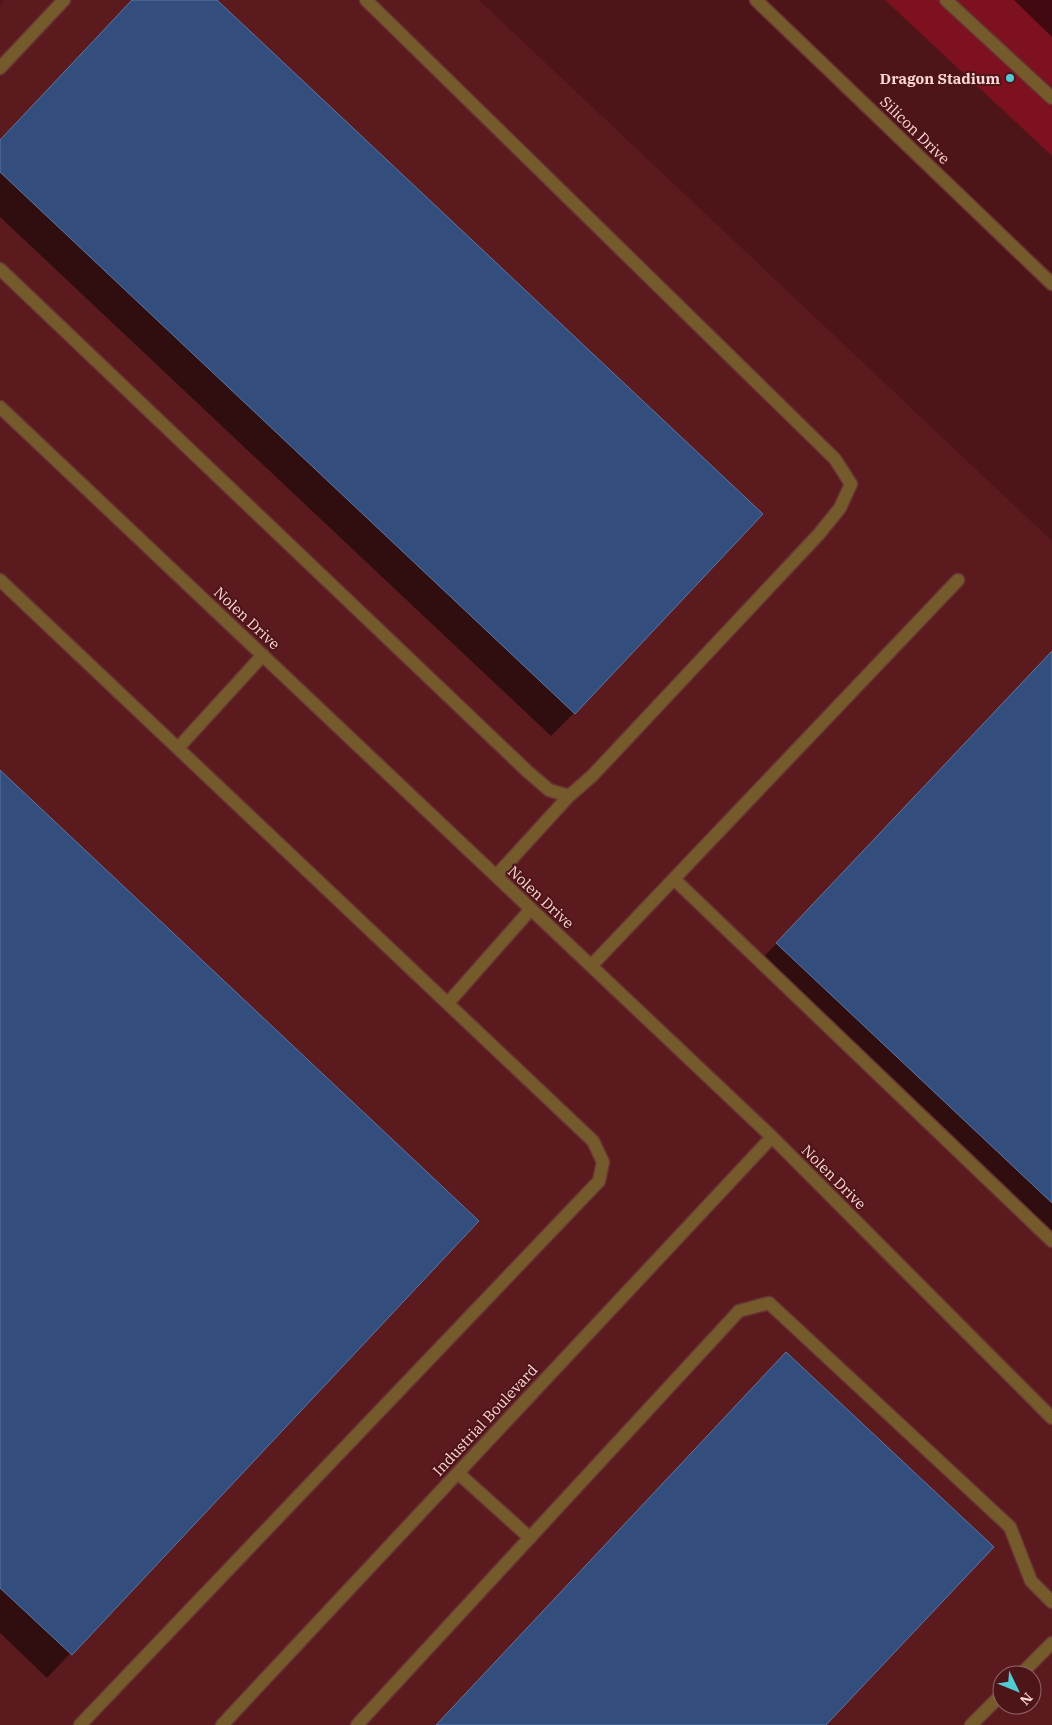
<svg xmlns="http://www.w3.org/2000/svg" width="1052" height="1725" font-family="'IBM Plex Serif',serif">
<rect width="100%" height="100%" fill="#4d1518"/>
<path fill="#5b1b1e" fill-rule="evenodd" d="M4,0H479L1052,541V1725H0V5ZM1002,1675H1032V1705H1002Z"/>
<path fill="#7d1120" d="M885,0H1052V156Z"/>
<path fill="#0007" d="M133,0H216L574,713L551,736L0,217V141Z
M1014,0H1052V37Z
M1052,653V1238L759,962Z
M0,772L478,1222L47,1678L0,1633Z"/>
<path fill="#334e7c" stroke="#5b77a9" d="M132,0H217L763,514L575,714L0,172V140Z
M1052,651V1203L776,943Z
M0,770L479,1221L72,1655L0,1588Z
M786,1352L994,1547L826,1725H436Z"/>
<g fill="none" stroke-linecap="round" stroke-linejoin="round">
<g stroke="#693436" stroke-width="15">
<path id="minor" d="M756,0L1052,284
M946,0L1052,98
M0,68L64,0
M0,269L527,771L549,790L569,796L592,776L819,534L840,508L851,484L835,459L366,0
M0,407L772,1137L1052,1418
M0,580L593,1141L603,1162L599,1181L80,1725
M178,748L263,655
M496,876L569,796
M674,879L1052,1241
M591,966L958,580
M448,1003L531,909
M458,1473L530,1538
M1020,1675L1052,1643
M222,1725L772,1137
M357,1725L739,1311L769,1303L1010,1527L1031,1581L1052,1602
M971,1725L1002,1694"/>
</g>
<use href="#minor" stroke="#755b2c" stroke-width="12"/>
</g>
<circle fill="#51ccd4" stroke="#4d1518" stroke-width="2" cx="1010" cy="78" r="5"/>
<g text-anchor="middle" dominant-baseline="central" stroke-width="4" stroke-linejoin="round" paint-order="stroke">
<g font-size="15" font-weight="bold" fill="#fdd7d6" stroke="#4d1518" text-anchor="end">
<text x="1000" y="78">Dragon Stadium</text>
</g>
<g font-size="15" fill="#fdd7d6" stroke="#4d1518">
<text transform="translate(915 130) rotate(44)">Silicon Drive</text>
<text transform="translate(247 618) rotate(43)">Nolen Drive</text>
<text transform="translate(541 897) rotate(43)">Nolen Drive</text>
<text transform="translate(834 1177) rotate(45)">Nolen Drive</text>
<text transform="translate(485 1420) rotate(-47)">Industrial Boulevard</text>
</g>
</g>
<g transform="translate(1017 1690) rotate(133)"><circle r="24" fill="#4d1518" stroke="#936364"/>
<path d="M0-4L9 19L0 12L-9 19Z" fill="#51ccd4"/>
<text y="-8" font-size="14" font-weight="bold" text-anchor="middle" fill="#fdd7d6">N</text>
</g>
</svg>
